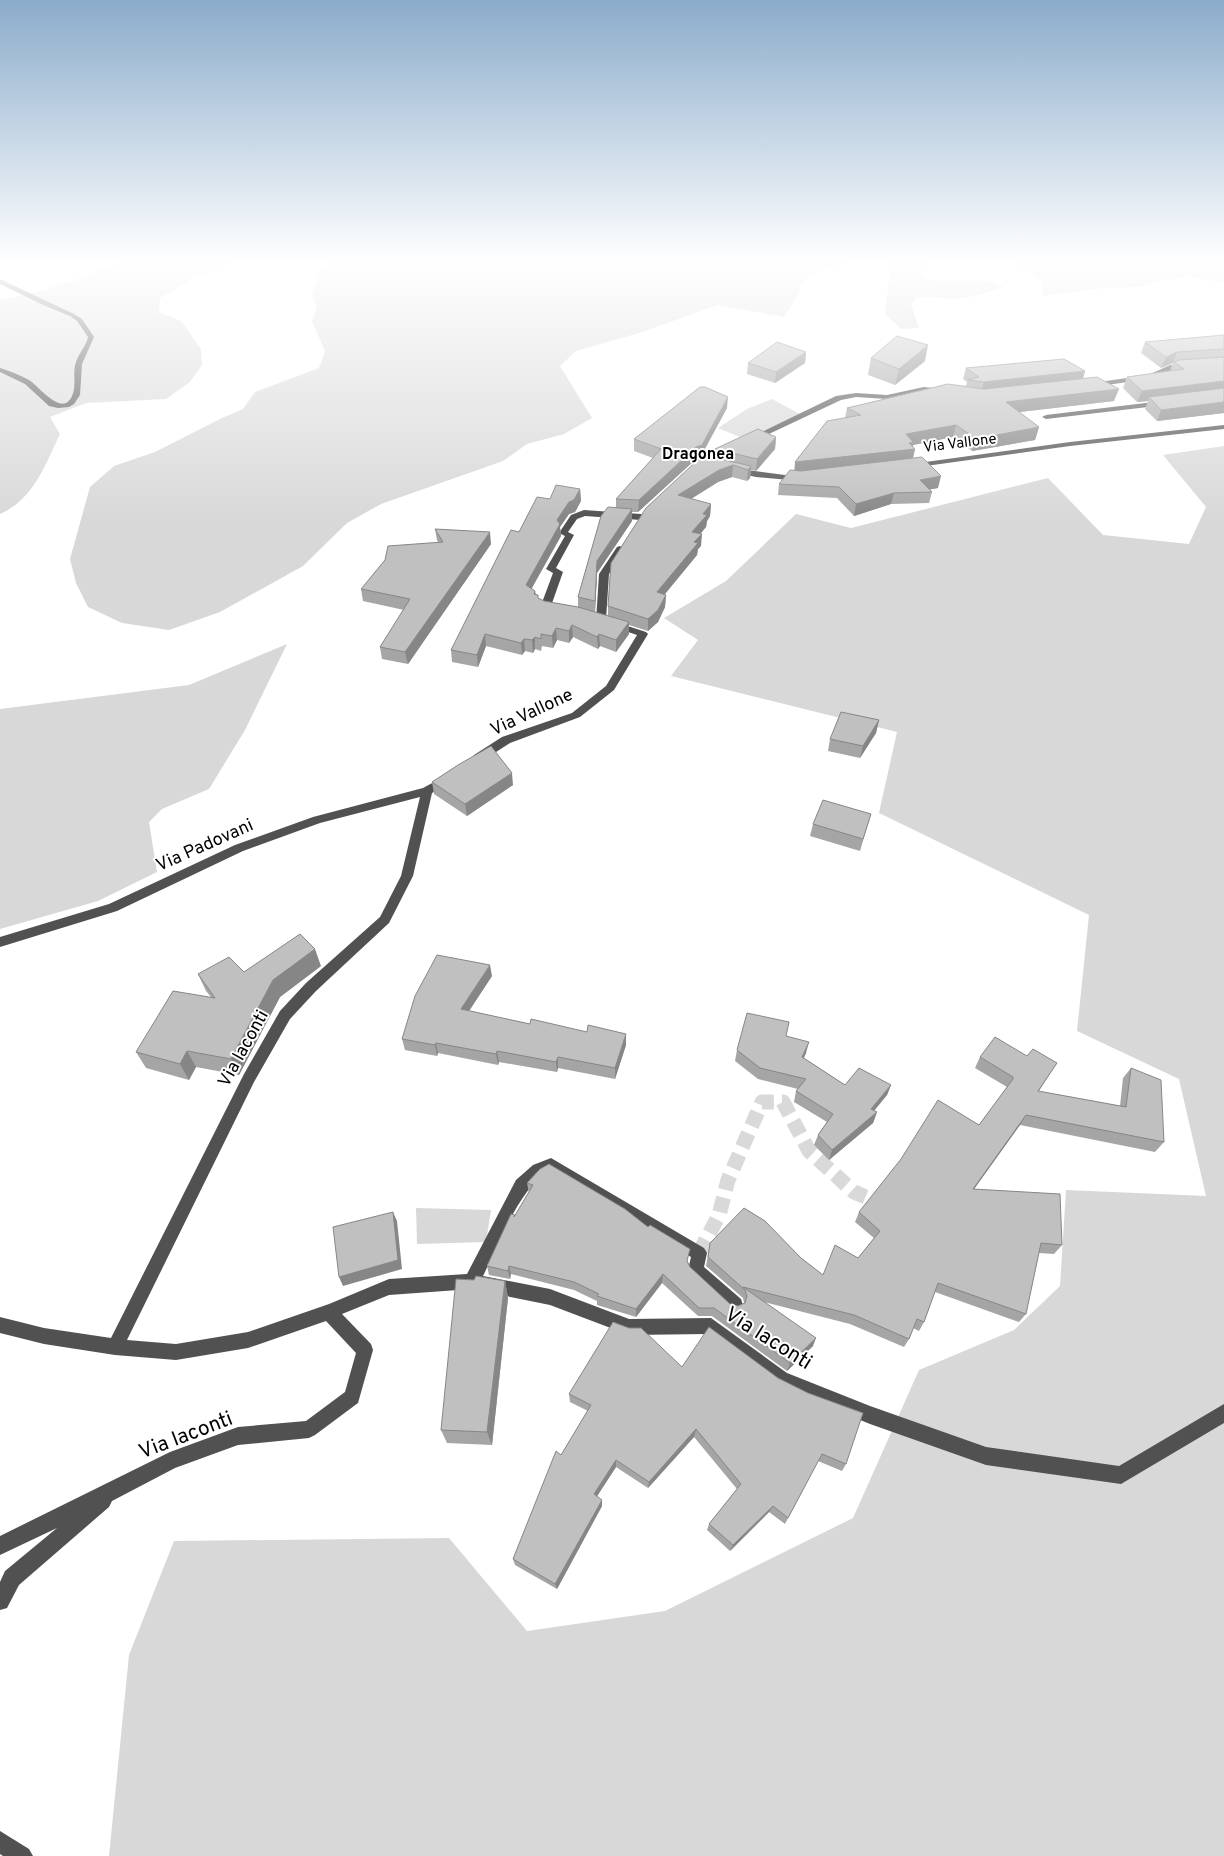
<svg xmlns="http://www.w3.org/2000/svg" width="1224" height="1856" font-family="Overpass,sans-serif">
<rect width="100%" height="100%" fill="#fff"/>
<path fill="#d8d8d8" d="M118,262H234L192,279L160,298L159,312L181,321L201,349L202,365L190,382L166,399L86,403L50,417L60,434C45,465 34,499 0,514V300C41,293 80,279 118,262Z
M330,262H854L823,269L799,285L800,292L784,317L718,305L639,333L576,351L560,366L592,418L564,434L527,444L503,461L381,504L347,523L303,566L220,612L169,630L122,623L88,607L76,583L70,559L90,487L114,466L155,452L222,418L243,409L255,392L319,368L325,351L312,321L317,307L312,293L321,271Z
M891,262H933L920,273L929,280L995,281L1003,287C991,291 977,296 964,298C948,300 933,295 916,298L911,305L919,328L901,329L885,314Z
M1015,262H1224V283L1192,277L1162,280L1138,287L1104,288L1043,296L1042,282Z
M772,399L800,414L745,439L718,428L747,409Z
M1224,446V1856H109L129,1655L174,1541L449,1538L527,1631L665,1611L853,1518L919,1370L1014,1330L1060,1286L1066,1190L1206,1196L1179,1079L1077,1031L1089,915L879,813L897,732L671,676L698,640L664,618L726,581L796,514L851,528L1048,478L1103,535L1189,544L1206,507L1163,455Z
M287,644L245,730L209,789L162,809L149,822L157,872L98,901L0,929V709L189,685Z
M416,1208L491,1210L486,1242L417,1244Z"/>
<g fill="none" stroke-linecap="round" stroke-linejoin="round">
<path stroke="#d9d9d9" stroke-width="15" stroke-dasharray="15 8" stroke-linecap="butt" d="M699,1253L719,1215L728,1180L762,1102H783L809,1151L854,1192L885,1205"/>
<path fill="#515151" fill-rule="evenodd" d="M0,279L74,314L82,319L94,337L82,364L80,395L74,404L69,407L58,408L49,406L25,384L0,372V368C10,371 20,375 29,380C39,386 62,418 72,396C77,386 72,373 76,362C79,353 86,346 88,337L77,321L70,316L41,304L0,284Z
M1187,364H1190V368L1174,369L1150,379L1092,387L1088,385L1092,383L1148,375L1170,365Z
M924,387L943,389L947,391L943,393L924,391L887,399L856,397L841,400L754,441L747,439L836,396L856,393L887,395Z
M1162,401L1166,403L1165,405L1046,419L1042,417L1046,415Z
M1224,425V429L1070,446L911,468L907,466L911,464L1070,442Z
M732,468L800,477L804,479L800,481L756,477L732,472Z
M584,510L641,514L645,517L641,520L585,516L577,519L568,532L574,535L556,568L563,572L551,606L560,609L555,612L542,610L540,608L553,573L546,569L565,536L559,533L571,515Z
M620,546L624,549L609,574L606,619L646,632L648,634L614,690L580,717L510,743L482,761H474L473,758L474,755L502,737L572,713L606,686L637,635L596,621L599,574L617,547Z
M447,775L453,779L451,782L432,793L413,876L389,923L316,991L290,1019L254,1082L127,1340L176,1344L248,1332L329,1304L389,1279L467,1274L516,1180L533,1165L551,1158L704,1248L707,1253L704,1267L741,1299L743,1305L741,1311L735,1313L729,1311L690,1275L688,1270L691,1257L550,1172C523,1180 496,1250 483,1276L550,1289L629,1319L711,1318L787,1373L870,1406L986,1447L1119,1466L1224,1404V1423L1121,1484L986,1465L870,1424L775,1385L708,1334L629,1335L550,1305L472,1289L389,1295L342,1314L371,1344L373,1350L358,1403L315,1435L309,1438L238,1445L175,1468L112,1501L109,1507L19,1585L7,1608L0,1610V1582L5,1571L57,1528L0,1555V1536L170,1452L238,1427L306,1421L345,1392L356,1353L326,1321L248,1348L176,1360L115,1355L44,1344L0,1333V1317L44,1328L111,1338L244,1074L280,1011L306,983L380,917L401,876L420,797L320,823L243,851L117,911L0,947V937L109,904L235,845L313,817L423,788Z
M0,1831L29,1849L33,1856H3L0,1854Z"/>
</g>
<path fill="#a5a5a5" d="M1224,335V413L1157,421L1145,409L1148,401L1137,402L1123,388L1127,377L1170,371L1173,363L1161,368L1141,353L1145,342Z
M806,352L805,363L775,383L747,374L748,363Z
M871,358L925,361L895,385L868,375Z
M966,368L1085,371L1083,378L1114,401L1019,412L1039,427L1035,440L972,451L953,437L913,445V446L915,449L913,458L938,488L930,489L932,492L929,503L891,504L854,516L837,498L778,495L779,484L794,471L845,418L847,408L966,386L967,382L963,379Z
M727,408L701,456L696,459L638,512H632V521L597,573L595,612L608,616V606L714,458L715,449L776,437L775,449L756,471L751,470L750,478L747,481L732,477L718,482L691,499L711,504L710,516L707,521L706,527L700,534L701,546L698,549L697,555L664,595H666L665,607L658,622L648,631L629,625V634L616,652L600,646L598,649L573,637L569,643L557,640L553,648L542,646L541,651L535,649L533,653L525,651L522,655L486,646L478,667L452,662L451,650L519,532L550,499L580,489L581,501L575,512L569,514L560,527L561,536L531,588L535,591L536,594L538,598L544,601L578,607V597L616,508V499L653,458L634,451V439Z
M435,529L491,544L408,664L382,659L380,647L404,610L363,601L361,589L438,542L437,540Z
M879,720L876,733L860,758L828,751L830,739Z
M432,782L513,785L467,816L434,794Z
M871,814L860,851L810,836L813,824Z
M321,966L280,997L239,1075L196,1067L189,1080L146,1068L136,1052L211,997L206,991L198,974L244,972Z
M492,976L469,1011L626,1045L615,1079L558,1068L557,1072L499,1062L498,1065L438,1053L437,1056L405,1050L402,1039Z
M786,1036L806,1053L804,1058L845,1085H891L887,1095L874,1111L877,1112L873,1123L829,1160L814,1145L818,1135L827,1122L794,1102L796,1091L798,1089L758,1079L735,1061L737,1050Z
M1027,1056L1057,1063L1039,1091L1120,1106L1123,1078L1131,1068L1164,1142L1155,1152L1020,1125L974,1189L1062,1245L1054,1254L1039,1253L1026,1314L1019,1322L935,1292L924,1322L919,1331L913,1328L909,1339L904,1347L850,1324L764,1302L813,1346L787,1371L712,1316H698L662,1283L636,1317L597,1305V1301L574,1290L511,1274L510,1279L489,1275L487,1266L529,1193L527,1183L540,1169L688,1262L690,1267L730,1304L738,1306L744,1303L743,1298L706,1266L710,1243L801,1258L823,1275L858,1258L874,1238L855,1222L859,1212L979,1125L1007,1087L975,1068L980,1057Z
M505,1281L508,1298L492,1445L447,1443L441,1430Z
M682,1367L846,1464L842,1471L818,1461L785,1524L769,1512L730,1551L707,1530L709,1524L737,1489L694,1437L648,1488L616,1467L597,1496L602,1506L557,1589L515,1565L513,1559L561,1455L588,1411L570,1402L569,1394Z"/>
<path fill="#868686" d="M928,345L925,361L895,385L899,369Z
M806,352L805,363L775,383L776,372Z
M1177,352L1173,363L1161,368L1166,357Z
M1085,371L1082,382L981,393L984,382Z
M1224,381V391L1149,397L1148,401L1137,402L1142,391Z
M1119,389L1114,401L1002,414L1006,402Z
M728,397L727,408L701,456L696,459L638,512L639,500L696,447Z
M1224,402V413L1157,421L1161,410Z
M956,425L953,437L913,445L912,449H915L912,461L794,475L795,462L906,434Z
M1039,427L1035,440L972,451L976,439Z
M776,437L775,449L756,471L757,459Z
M733,465L732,477L718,482L678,507V495L719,470Z
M751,466L750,478L747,481L748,470Z
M941,476L938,488L917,492L920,480Z
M580,489L581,501L575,512L569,514L560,527L561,536L527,597L526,585L557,520L569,502Z
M894,493L891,504L854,516L856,504Z
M711,504L710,516L707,521L706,527L692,544V532L703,514Z
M632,509V521L597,573L595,613V601L597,561Z
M490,532L491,544L408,664L405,652Z
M702,534L701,546L698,549L697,555L656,605L657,592L694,542Z
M666,595L665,607L658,622L648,631V619Z
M629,622V634L616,652V640Z
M572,625L573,637L569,643V631Z
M556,628L557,640L553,648L552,636Z
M485,634L486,646L478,667L477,655Z
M599,634L600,646L598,649L597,637Z
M535,637V649L533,653L532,640Z
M524,639L525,651L522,655L521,643Z
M879,720L876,733L860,758L863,746Z
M512,773L513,785L467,816L465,804Z
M315,949L321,966L280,997L239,1075L231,1059L273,980Z
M490,965L492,976L463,1020L461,1009Z
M626,1034V1045L615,1079V1068Z
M809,1042L806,1053L799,1068L802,1057Z
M436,1043L438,1053L437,1056L435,1045Z
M187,1051L196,1067L189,1080L180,1064Z
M497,1051L499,1062L498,1065L496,1054Z
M558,1057V1068L557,1072L556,1062Z
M891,1085L887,1095L867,1119L871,1109Z
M877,1112L873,1123L829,1160L832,1150Z
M1026,1115L1020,1125L967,1199L973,1189Z
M393,1212L397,1221L402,1269L343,1286L339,1277Z
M509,1266L511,1274L510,1279L508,1271Z
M663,1274L662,1283L636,1317V1309Z
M505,1281L508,1298L492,1445L487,1432Z
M816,1338L813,1346L787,1371L790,1363Z
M696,1429L694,1437L648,1488L649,1482Z
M616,1460V1467L594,1501V1494Z
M602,1500V1506L557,1589L555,1584Z
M773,1506L769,1512L730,1551L733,1545Z"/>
<path fill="#c0c0c0" stroke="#868686" d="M1224,335V349L1177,352L1166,357L1145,342Z
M897,336L928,345L899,369L871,358Z
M777,342L806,352L776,372L748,363Z
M1224,357V381L1142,391L1127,377L1184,369L1174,362L1179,360Z
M1064,359L1085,371L984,382L968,380L979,377L966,368Z
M1097,377L1119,389L1006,402L1039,427L976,439L956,425L906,434L913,442L909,443L915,449L795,462L827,421L861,415L847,408L948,384L984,389Z
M700,387H705L728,397L702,445L696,447L639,500L616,499L661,449L634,439Z
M1224,388V402L1161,410L1149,397Z
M758,429L776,437L757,459L715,449Z
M703,455L751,466L748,470L733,465L719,470L678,495L711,504L703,514L707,515L692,532L702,534L694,542L698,543L657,592L666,595L658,610L648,619L608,606L611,563L646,508Z
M922,457L941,476L920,480L932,492L894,493L856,504L839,487L779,484L790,470L801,471Z
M556,485L580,489L574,500L569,502L557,520L560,524L526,585L535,591L534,594L538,595V598L544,601L578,607L629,622L616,640L599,634L597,637L572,625L569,631L556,628L552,636L541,634V639L535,637L532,640L524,639L521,643L485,634L477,655L451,650L511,530L519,532L537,497L550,499Z
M608,507L632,509L597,561L595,601L578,597L601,516Z
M435,529L490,532L405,652L380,647L410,599L361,589L385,560L388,546L443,542Z
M841,712L879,720L863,746L830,739Z
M491,746L512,773L465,804L432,782L458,765Z
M823,800L871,814L863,839L813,824Z
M300,934L315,949L273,980L231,1059L187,1051L180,1064L136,1052L173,991L215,998L198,974L229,957L244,972Z
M437,955L490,965L461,1009L530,1024L531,1019L587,1032L588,1025L626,1034L615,1068L558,1057L556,1062L497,1051L496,1054L436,1043L435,1045L402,1039L415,996Z
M747,1013L789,1022L786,1036L809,1042L802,1057L845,1085L859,1068L891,1085L871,1109L877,1112L832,1150L818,1135L833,1114L796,1091L806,1079L760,1068L737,1050Z
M995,1037L1027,1056L1033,1049L1057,1063L1038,1091L1126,1107L1131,1068L1161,1080L1164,1142L1026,1115L973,1189L1060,1194L1062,1245L1041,1243L1026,1314L938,1283L924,1322L917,1319L909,1339L854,1315L743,1287L816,1338L790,1363L714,1308H699L663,1274L636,1309L597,1296L599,1294L574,1282L509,1266L508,1271L487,1266L511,1214L515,1215L514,1217L533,1185L527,1183L540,1169L549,1164L625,1209L648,1227L650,1225L690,1249L687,1261L690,1267L730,1304L738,1306L745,1303L747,1296L745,1290L708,1257L710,1243L744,1208L765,1221L801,1258L823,1275L835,1245L858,1258L880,1231L859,1212L901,1159L938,1100L979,1125L1013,1079V1077L980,1057Z
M393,1212L398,1260L339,1277L333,1227Z
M476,1276L505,1281L487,1432L441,1430L456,1279L474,1280Z
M613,1322L629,1328H641L682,1367L709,1327L778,1378L808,1393L863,1413L846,1464L822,1454L788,1518L773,1506L733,1545L709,1524L741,1484L696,1429L649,1482L616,1460L594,1494L602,1500L555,1584L513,1559L556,1451L561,1455L591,1405L569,1394Z"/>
<linearGradient id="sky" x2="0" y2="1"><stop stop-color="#8baccb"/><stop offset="0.5" stop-color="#fff"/><stop offset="1" stop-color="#fff" stop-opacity="0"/></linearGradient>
<rect width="1224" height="522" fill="url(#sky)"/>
<g text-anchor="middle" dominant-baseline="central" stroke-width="4" stroke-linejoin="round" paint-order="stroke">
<g font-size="15" fill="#000" stroke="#fff">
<text transform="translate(960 444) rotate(-7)">Via Vallone</text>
</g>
<g font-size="16" font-weight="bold" fill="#000" stroke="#fff">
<text x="698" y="455">Dragonea</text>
</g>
<g font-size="18" fill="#000" stroke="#fff">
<text transform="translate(532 713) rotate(-25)">Via Vallone</text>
<text transform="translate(205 846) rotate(-24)">Via Padovani</text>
<text transform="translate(244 1049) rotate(-61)">Via Iaconti</text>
</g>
<g font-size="21" fill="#000" stroke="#fff">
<text transform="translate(768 1339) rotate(32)">Via Iaconti</text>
<text transform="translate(186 1436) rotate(-21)">Via Iaconti</text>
</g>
</g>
</svg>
